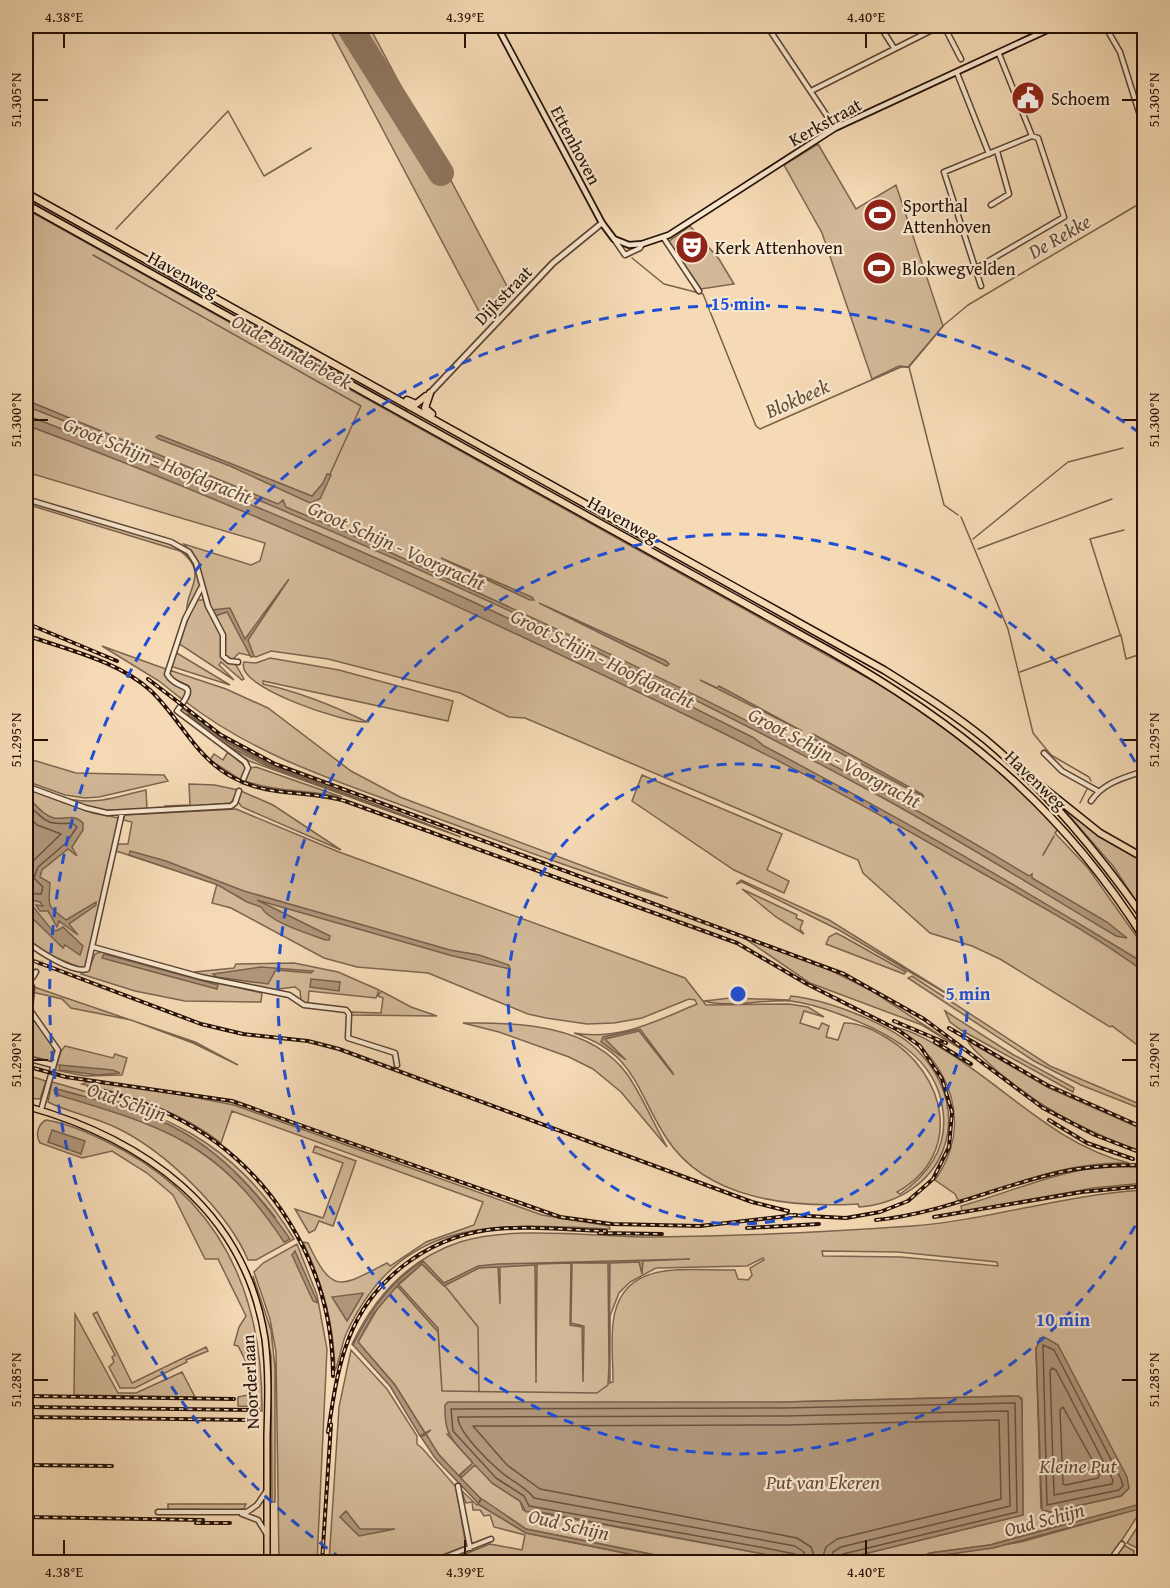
<svg xmlns="http://www.w3.org/2000/svg" width="1170" height="1588" font-family="'Gentium Book Plus',serif">
<rect width="100%" height="100%" fill="#f5dab5"/>
<filter id="stains"><feTurbulence type="fractalNoise" baseFrequency=".00333" numOctaves="4"/><feColorMatrix values="0 0 0 0 .2 0 0 0 0 .09 0 0 0 0 .02 0 0 0 .5 -.17"/></filter>
<radialGradient id="worn" r=".72"><stop offset=".6" stop-color="#630" stop-opacity="0"/><stop offset="1" stop-color="#630" stop-opacity=".3"/></radialGradient>
<path fill="#d2b897" stroke="#7c644e" stroke-width="1.5" fill-rule="evenodd" d="M328,26H369L509,290L483,319Z
M818,144L856,209L896,185L943,326L909,367L899,366L872,379L822,233L784,165Z
M26,196L408,409L406,411L26,200Z
M26,209L893,692L940,723L991,763L1059,828L1055,833L1088,868L1144,947V1050L1112,1026L1110,1027L1000,959L972,946L930,933L863,873L858,860L525,718L509,717L460,693L328,659L271,651L256,657L239,653L232,660L224,656L225,660L236,665L244,679L242,680L221,662L219,665L234,680L178,643L196,600H208L198,564L184,544L251,565L260,561L265,543L26,472Z
M690,226L719,259L734,284L701,289L668,242Z
M26,501L169,543C189,553 194,563 200,585L187,611C184,592 211,573 180,551L26,504Z
M102,646L166,669L169,680L184,687L187,692L183,700L159,681Z
M175,652L230,685L170,666Z
M270,658L339,670L453,701L448,721L263,681V684C300,692 332,705 367,722C348,724 233,687 244,662L256,663Z
M169,670L226,689L268,708L351,771L400,797L668,898C585,874 504,843 423,813C340,782 257,757 186,702L190,695L189,686L172,678Z
M182,708L223,739L275,767L461,837L249,761L180,711Z
M228,752L246,767L241,780L210,760L214,754L223,760Z
M26,758L76,773L164,775L168,781L99,797L85,798L65,795L26,781Z
M256,767L342,797C309,790 277,792 245,781L250,768Z
M642,775L782,834L767,870L789,881L784,893L734,870L632,801Z
M26,784C41,790 58,798 75,800C100,804 122,795 146,790L147,810H94Z
M189,784L215,785L238,790L231,803L165,809V806L190,805Z
M26,788L93,813L119,818L86,967L82,968L46,954L26,940Z
M241,791L273,805L341,850L242,807L238,802Z
M1060,805L1144,860V913L1113,866Z
M236,809L339,852L685,978L706,1005L789,1004L808,1007L824,1017L804,1011L800,1023L819,1029L822,1023L829,1026L826,1037L838,1040L844,1023C859,1022 874,1030 887,1038C946,1073 965,1154 897,1192L900,1194C929,1174 948,1148 943,1111C937,1056 885,1031 839,1014C823,1008 808,1003 791,1001C769,999 722,1008 705,1001L730,998L789,1000L791,996C828,1000 893,1024 919,1052C978,1114 944,1200 859,1207L858,1204C792,1208 707,1200 667,1139C636,1092 637,1054 574,1033C618,1041 657,1021 697,1004L695,1000L689,999L642,1018L614,1023L587,1024L546,1018L528,1014L428,973L357,967L324,958L231,908L212,903L217,884L116,851L118,844H128L132,822L123,820L125,815Z
M741,880L829,920L959,1001L839,930L742,882L736,884Z
M742,889L797,915L796,918L803,921L800,929L804,934L776,917Z
M836,933L844,937L906,972L904,974L826,944L829,937Z
M744,938L826,968L872,991L961,1049L922,1025L810,983Z
M103,951L200,979L262,993L261,1002L185,1001L135,991L81,974L89,969L95,954Z
M294,963L338,972L379,990L376,998L309,991L308,1005L301,1001L300,991L295,987L270,990L195,974V972L234,968L236,964Z
M912,976L1050,1066L1144,1106V1110L1081,1085L1034,1061L908,978Z
M34,987L195,1042L238,1065L193,1043L131,1020L71,1008L62,999L32,992Z
M381,991L411,1007L437,1016L350,1015V1012L381,1013L383,998L378,996Z
M28,1009L54,1048L50,1061L26,1055Z
M945,1011L1012,1054L1074,1088L1073,1092L961,1030L950,1022Z
M463,1023C518,1022 591,1025 627,1074C643,1097 653,1123 667,1147L621,1092L593,1069L569,1057L499,1032Z
M897,1028C915,1031 938,1046 954,1056C1012,1094 1060,1146 1129,1163C1068,1161 1016,1184 959,1202L955,1194L935,1180C974,1125 951,1062 897,1028Z
M968,1041L1049,1088L1144,1130V1152C1085,1132 1027,1101 982,1057C977,1052 969,1046 968,1041Z
M65,1046L113,1058L115,1054L127,1058L122,1075L85,1076L55,1070L61,1051Z
M26,1075L46,1081L40,1099L26,1098Z
M52,1082C163,1113 231,1136 294,1239L256,1260H248C228,1212 165,1151 117,1128C95,1117 70,1113 48,1102ZM55,1089C73,1092 91,1099 108,1104C184,1126 226,1154 275,1217L269,1219C207,1137 149,1122 55,1094Z
M88,1082L151,1089L234,1105L542,1215L609,1226L610,1229C499,1224 403,1213 347,1332C341,1344 340,1360 335,1371C334,1324 323,1284 303,1242L308,1243C333,1296 340,1287 387,1263L390,1266L426,1242L474,1225L483,1202L232,1111L221,1143C181,1112 132,1095 82,1084Z
M46,1120C72,1124 100,1138 123,1150C225,1206 263,1299 262,1411H259V1407L238,1406V1397L252,1394L256,1381L238,1346L234,1345L239,1327L246,1316L218,1259H205L173,1195L147,1173L112,1151L82,1158L40,1143C35,1135 38,1124 46,1120Z
M315,1146L356,1161L333,1226L319,1221L315,1230L309,1233L295,1209L323,1218L343,1163L313,1152Z
M1144,1168V1183L1093,1188L962,1212L961,1206C1020,1190 1082,1158 1144,1168Z
M1144,1190V1506L1120,1543L1134,1551V1555L1138,1556L1136,1562H918L932,1557L1021,1542L1134,1510L1054,1527L990,1545L930,1553L912,1562H831L1023,1515L1022,1398L1012,1396L784,1402L447,1434L473,1463L458,1476L435,1450L426,1434L431,1430L425,1433L395,1385L358,1342L383,1299L422,1264L441,1283L422,1262C390,1286 371,1311 353,1345L352,1344C375,1296 408,1259 460,1242C510,1225 599,1237 654,1237C740,1236 827,1232 912,1226C990,1220 1066,1194 1144,1190ZM822,1251L898,1252L997,1262L998,1266L901,1257L823,1256ZM763,1258L764,1260L750,1268L752,1275L748,1280L738,1279L735,1270H727C681,1270 620,1260 613,1323C611,1342 613,1363 613,1382L610,1383V1316L619,1293L630,1282L656,1268L747,1266ZM1036,1349L1129,1488L1121,1496L1050,1512L1041,1508Z
M297,1244L317,1295L327,1349L317,1562H279L276,1352L270,1319L254,1272L263,1263Z
M253,1276L271,1330L275,1368V1502H272L271,1356Z
M97,1312L132,1383L206,1347L208,1351L186,1360L187,1362L135,1388H120L109,1367L114,1362L112,1357L115,1355L93,1314Z
M75,1314L118,1393H136L182,1372L195,1397L74,1395Z
M351,1350L387,1389L417,1436V1444L422,1448L456,1487L466,1546L424,1562H329L339,1407Z
M475,1464L492,1483L520,1501L523,1510L764,1554L798,1562H690L526,1529L481,1499L460,1478Z
M461,1490L477,1505L478,1504L526,1533L669,1562H445L490,1544L522,1550L525,1535L494,1527L490,1515L484,1516L480,1510H473L472,1502L466,1503Z
M168,1504H246L244,1509L237,1510L168,1509Z
M1144,1517V1541L1141,1550L1127,1543Z"/>
<path fill="#af9579" stroke="#78604b" stroke-width="1.5" d="M26,400L278,504L283,500L286,507L331,526L334,527L339,520L337,527L354,536C583,640 814,745 1029,876L1032,874V878L1107,922L1127,938L1116,936C1039,890 963,842 885,799C608,648 319,520 26,406Z
M26,415C141,460 256,505 369,555C499,612 627,674 754,738L764,746C893,814 1020,887 1144,963L1143,971C1086,929 1022,896 961,861C885,817 808,775 729,736C499,624 266,514 26,425Z
M159,435L312,496L323,483L327,474L331,475L320,499L310,503L230,466L159,439L156,437Z
M441,558L532,597L534,600H530Z
M289,579L248,640L254,656L251,657L227,612L215,616L212,610L230,608L245,639Z
M539,603L666,661L669,664L667,666Z
M700,680L717,688L719,686L802,731Z
M188,714L228,743L267,764L448,832L267,766L226,745L187,717Z
M813,734L922,794L924,797L812,738Z
M26,796C35,803 42,815 54,818C65,820 74,813 83,823V830L72,847L77,856L68,849L42,870L40,877L50,883C49,905 45,905 66,920L96,902V905L69,924L78,935L59,921L57,927L48,911H40L36,905L43,906L40,902L27,899L51,929L56,931L63,927L83,946L80,955L65,945L63,948L26,912Z
M130,851L166,861L244,891L450,950L479,955L509,965L510,969L453,956L257,900L330,936L329,940H326C309,934 269,922 261,907L247,902L218,885L129,855Z
M104,954L218,985L217,989L102,958Z
M261,967L313,971L311,973L276,970L268,984L216,977L213,974Z
M311,979L340,982L339,991L310,987Z
M640,1029L673,1073V1074L639,1031L605,1039L626,1060L601,1042L603,1037Z
M59,1065L113,1070L120,1073L98,1075L60,1070Z
M57,1089C92,1099 129,1107 163,1122C217,1146 256,1190 290,1239L284,1242C217,1141 165,1127 55,1094L54,1090Z
M52,1130L85,1141L81,1154L48,1142Z
M295,1251L318,1303L313,1301L292,1255Z
M690,1259L643,1261L642,1274L639,1262L610,1263L609,1366L608,1263H572L571,1323L584,1326L583,1382L582,1327L570,1325L571,1263L537,1264L536,1383L535,1265L500,1267V1304L498,1267L479,1268L444,1286L422,1264L398,1284L438,1328L442,1391L438,1332L397,1286L374,1313L358,1342L395,1385L425,1433L420,1436L390,1386L353,1345C370,1311 390,1282 423,1261L444,1283L478,1266L498,1264Z
M363,1293V1294L347,1321L332,1297Z
M1040,1338H1046L1058,1345L1127,1477L1129,1488L1121,1496L1050,1512L1042,1510L1036,1349Z
M1019,1396L1022,1401L1023,1515L831,1562H798L764,1554L535,1511L526,1512L520,1501L492,1483L475,1465L462,1477L460,1475L473,1463C453,1440 444,1437 445,1405L448,1402H784Z
M426,1434L439,1455L481,1499L478,1503L435,1458L421,1437Z
M482,1499L526,1529L690,1562H669L526,1533L478,1504Z
M1144,1503L1143,1508L993,1548L943,1555L912,1562L930,1553L990,1545Z
M346,1511L360,1529H395L359,1536L340,1517Z"/>
<g fill="none" stroke-linecap="round" stroke-linejoin="round">
<path stroke="#6a523f" stroke-width="1.5" d="M26,804C46,818 42,826 72,823L77,827L66,843L38,867L34,878L43,887L41,894L26,893
M26,813L37,825L61,834L31,863L26,886
M1043,1345L1054,1350L1121,1479L1123,1486L1119,1490L1047,1505Z
M1052,1368L1056,1370L1113,1480L1112,1484L1054,1495L1050,1371Z
M1063,1407L1100,1474L1098,1478L1066,1485L1063,1484L1060,1410Z
M799,1562L795,1554L765,1548L529,1506L524,1496L496,1478L453,1431L451,1409L784,1408L1015,1403L1017,1512L843,1554L838,1562
M807,1562L804,1552L795,1546L534,1498C525,1486 511,1481 501,1472C488,1461 458,1432 458,1417L785,1416L1008,1411L1010,1506L841,1547L833,1552L830,1562
M816,1562L811,1547L797,1538L540,1489L507,1465L473,1426L785,1425L999,1420L1001,1499L837,1539L826,1547L821,1562"/>
<path stroke="#78604b" stroke-width="1.5" d="M116,229L228,111L264,176L311,148
M93,255L361,406L330,474
M632,258L664,284L703,294L756,426L760,429L901,367H909L944,505L958,515
M909,366L944,325L968,305L1144,201
M961,517L1008,629L1033,733L1051,755L1089,777L1091,781
M973,539L1068,462L1123,448
M978,549L1112,499
M1120,634L1090,539L1124,530
M1020,672L1121,635L1126,659L1144,653
M1080,803L1087,789
M1043,855L1054,836
M445,1286L478,1327L479,1392
M442,1391L597,1393L608,1385L609,1366"/>
<path stroke="#8e755d" stroke-width="26" d="M349,26L441,173"/>
<path stroke="#d6bc9b" stroke-width="4" stroke-dasharray="4 2" stroke-linecap="butt" d="M239,791L243,780
M36,972L42,960"/>
<g stroke="#5a4231" stroke-width="7">
<path id="minor" d="M767,26L835,128
M880,26L894,48
M944,26L961,59
M1105,26L1120,52L1144,128
M957,73L989,154
M811,91L940,26
M991,205L1009,194L997,151
M663,237L699,291
M614,239L625,255L640,248L642,244
M975,269L1064,217L1038,138L1032,136L999,54
M981,286L944,172L1032,136
M26,499L171,542L189,552L196,563L208,606L223,635V656L229,661L238,662
M201,588L185,619L167,674C178,694 202,678 177,711L245,762L248,768L243,780
M1044,753L1062,771L1098,791
M26,786L86,808L107,813L231,806L235,803L239,791
M1091,801C1104,782 1124,778 1144,771
M26,941C37,950 73,974 87,969L122,813
M93,947L201,977L289,995L304,1005L346,1010L349,1014L348,1038L395,1053L397,1065
M33,977L36,972
M32,987L30,1010L58,1050L41,1110
M26,1058L53,1065
M458,1486L470,1548
M158,1512H247L257,1505L266,1492
M242,1514L258,1520L266,1533
M433,1562L491,1539
M1109,1562L1122,1544"/>
</g>
<g stroke="#5a4231" stroke-width="8">
<path id="tertiary" d="M430,393L553,263L602,223"/>
</g>
<g stroke="#261005" stroke-width="8">
<path id="secondary" d="M497,26L602,223L614,239L629,245L642,244L669,235L835,128L1056,26"/>
</g>
<g stroke="#261005" stroke-width="8">
<path id="primary" d="M26,1106C144,1139 245,1209 265,1339C269,1371 268,1403 267,1435C267,1477 267,1520 267,1562"/>
</g>
<g stroke="#261005" stroke-width="9">
<path id="motorway" d="M26,193L884,670C919,692 954,714 986,740C1048,792 1098,853 1144,918
M26,204L830,651C963,726 1062,808 1144,938
M430,393L425,408L432,414
M407,400L416,404L426,396
M1040,785L1100,833L1144,858
M1141,1562L1144,1552"/>
</g>
<use href="#minor" stroke="#f8e7cf" stroke-width="4"/>
<use href="#tertiary" stroke="#f8e7cf" stroke-width="4.5"/>
<use href="#secondary" stroke="#f8e7cf" stroke-width="4.5"/>
<use href="#primary" stroke="#f5dab5" stroke-width="5"/>
<use href="#motorway" stroke="#f5dab5" stroke-width="6"/>
<g stroke="#261005" stroke-width="4">
<path id="rail" d="M26,623L117,661
M26,635C67,650 116,660 150,690C181,719 195,758 234,778C269,797 307,790 345,801L737,943L807,984L898,1030L920,1046L942,1079L952,1112L949,1147L933,1179L908,1201L880,1212L846,1218L788,1215
M148,679L221,735L275,764L844,974L924,1019L1043,1108L1095,1135L1144,1154
M26,958L201,1024L243,1034L308,1041L339,1049L752,1202L788,1211
M894,1021L946,1043
M949,1028L1047,1085L1144,1128
M935,1042L971,1064
M26,1066L66,1077L232,1101L560,1217L612,1224L700,1226L796,1215
M89,1087C117,1095 145,1102 171,1115C271,1164 333,1266 333,1376
M1049,1120L1087,1143L1133,1159
M934,1217L1082,1192L1144,1186
M876,1220C938,1214 993,1188 1053,1174C1083,1166 1114,1165 1144,1165
M747,1228L819,1224
M599,1233L662,1234
M26,1396L234,1399
M26,1407L252,1410
M26,1417L251,1420
M328,1432C333,1401 337,1368 349,1338C371,1281 425,1239 487,1230C526,1225 567,1230 606,1231
M26,1465L112,1466
M26,1517L203,1520
M196,1523H230
M322,1562L331,1424"/>
</g>
<use href="#rail" stroke="#f8e7cf" stroke-width="1.5" stroke-dasharray="4.5" stroke-linecap="butt"/>
</g>
<path fill="none" stroke="#261005" stroke-width="2" d="M64,33V48M465,33V48M866,33V48M33,100H48M1122,100H1137M33,420H48M1122,420H1137M33,740H48M1122,740H1137M33,1060H48M1122,1060H1137M33,1380H48M1122,1380H1137M64,1540V1555M465,1540V1555M866,1540V1555"/>
<g fill="none" stroke="#1d4ed8" stroke-width="3" stroke-dasharray="10 8">
<circle cx="738" cy="994" r="230"/>
<path d="M1144 1210A460 460 0 1 1 1144 778"/>
<path d="M342 1559A690 690 0 1 1 1144 436"/>
</g>
<defs>
<g id="civic-disc" transform="scale(1.725)"><circle r="9.5" fill="#8f2418" stroke="#f8e7cf"/><path d="M-.6-6.5H3V-4.5H.6V-3L4-1V1h2V6H-6V1h2V-1L-.6-3ZM-1.2 2.5V6h2.4V2.5Z" fill="#fff"/></g>
<g id="stadium-disc" transform="scale(1.725)"><circle r="9.5" fill="#8f2418" stroke="#f8e7cf"/><path d="M0-5a6.5 5 0 1 0 0 10a6.5 5 0 1 0 0-10ZM-3.5-1.8h7v3.6h-7Z" fill="#fff"/></g>
<g id="theatre-disc" transform="scale(1.725)"><circle r="9.5" fill="#8f2418" stroke="#f8e7cf"/><path d="M-5-5.5Q0-4 5-5.5V0Q5 5 0 6Q-5 5-5 0ZM-3.3-2.5H-1v1.5H-3.3ZM1-2.5H3.3v1.5H1ZM-2.8 1Q0 5.5 2.8 1Z" fill="#fff"/></g>
</defs>
<g fill-rule="evenodd">
<use href="#civic-disc" x="1028" y="98"/>
<use href="#stadium-disc" x="880" y="215"/>
<use href="#theatre-disc" x="692" y="247"/>
<use href="#stadium-disc" x="879" y="268"/>
</g>
<g text-anchor="middle" dominant-baseline="central" stroke-width="4.5" stroke-linejoin="round" paint-order="stroke">
<g font-size="18" fill="#261005" stroke="#f8e7cf" text-anchor="start">
<text x="1051" y="98">Schoem</text>
<text x="903" y="205">Sporthal<tspan x="903" dy="21">Attenhoven</tspan></text>
<text x="715" y="247">Kerk Attenhoven</text>
<text x="902" y="268">Blokwegvelden</text>
</g>
<g font-size="18" fill="#261005" stroke="#f8e7cf">
<text transform="translate(825 122) rotate(-29)">Kerkstraat</text>
<text transform="translate(576 145) rotate(62)">Ettenhoven</text>
<text transform="translate(183 274) rotate(29)">Havenweg</text>
<text transform="translate(503 295) rotate(-46)">Dijkstraat</text>
<text transform="translate(623 519) rotate(29)">Havenweg</text>
<text transform="translate(1036 780) rotate(44)">Havenweg</text>
<text transform="translate(250 1382) rotate(-93)">Noorderlaan</text>
</g>
<g font-size="20" font-style="italic" fill="#644c39" stroke="#f8e7cf">
<text transform="translate(1059 236) rotate(-30)">De Rekke</text>
<text transform="translate(292 351) rotate(29)">Oude Bunderbeek</text>
<text transform="translate(797 398) rotate(-24)">Blokbeek</text>
<text transform="translate(158 460) rotate(22)">Groot Schijn - Hoofdgracht</text>
<text transform="translate(397 545) rotate(24)">Groot Schijn - Voorgracht</text>
<text transform="translate(603 658) rotate(26)">Groot Schijn - Hoofdgracht</text>
<text transform="translate(835 757) rotate(28)">Groot Schijn - Voorgracht</text>
<text transform="translate(127 1101) rotate(19)">Oud Schijn</text>
<text x="1078" y="1465">Kleine Put</text>
<text x="823" y="1481">Put van Ekeren</text>
<text transform="translate(1044 1519) rotate(-15)">Oud Schijn</text>
<text transform="translate(569 1524) rotate(13)">Oud Schijn</text>
</g>
</g>
<circle cx="738" cy="994" r="9" fill="#1d4ed8" stroke="#f8e7cf" stroke-width="3"/>
<g font-size="18" text-anchor="middle" font-weight="bold" fill="#1d4ed8" stroke="#f8e7cf" stroke-width="4.5" stroke-linejoin="round" paint-order="stroke">
<text x="738" y="310">15 min</text>
<text x="968" y="1000">5 min</text>
<text x="1063" y="1326">10 min</text>
</g>
<rect width="1170" height="1588" fill="none" stroke="#f5dab5" stroke-width="66"/>
<rect x="33" y="33" width="1104" height="1522" fill="none" stroke="#261005" stroke-width="2"/>
<g font-size="15" text-anchor="middle" fill="#261005">
<text x="64" y="22">4.38°E</text>
<text x="465" y="22">4.39°E</text>
<text x="866" y="22">4.40°E</text>
<text transform="translate(16 100) rotate(-90)" y="5">51.305°N</text>
<text transform="translate(1154 100) rotate(-90)" y="5">51.305°N</text>
<text transform="translate(16 420) rotate(-90)" y="5">51.300°N</text>
<text transform="translate(1154 420) rotate(-90)" y="5">51.300°N</text>
<text transform="translate(16 740) rotate(-90)" y="5">51.295°N</text>
<text transform="translate(1154 740) rotate(-90)" y="5">51.295°N</text>
<text transform="translate(16 1060) rotate(-90)" y="5">51.290°N</text>
<text transform="translate(1154 1060) rotate(-90)" y="5">51.290°N</text>
<text transform="translate(16 1380) rotate(-90)" y="5">51.285°N</text>
<text transform="translate(1154 1380) rotate(-90)" y="5">51.285°N</text>
<text x="64" y="1577">4.38°E</text>
<text x="465" y="1577">4.39°E</text>
<text x="866" y="1577">4.40°E</text>
</g>
<rect width="100%" height="100%" filter="url(#stains)"/>
<rect width="100%" height="100%" fill="url(#worn)"/>
</svg>
